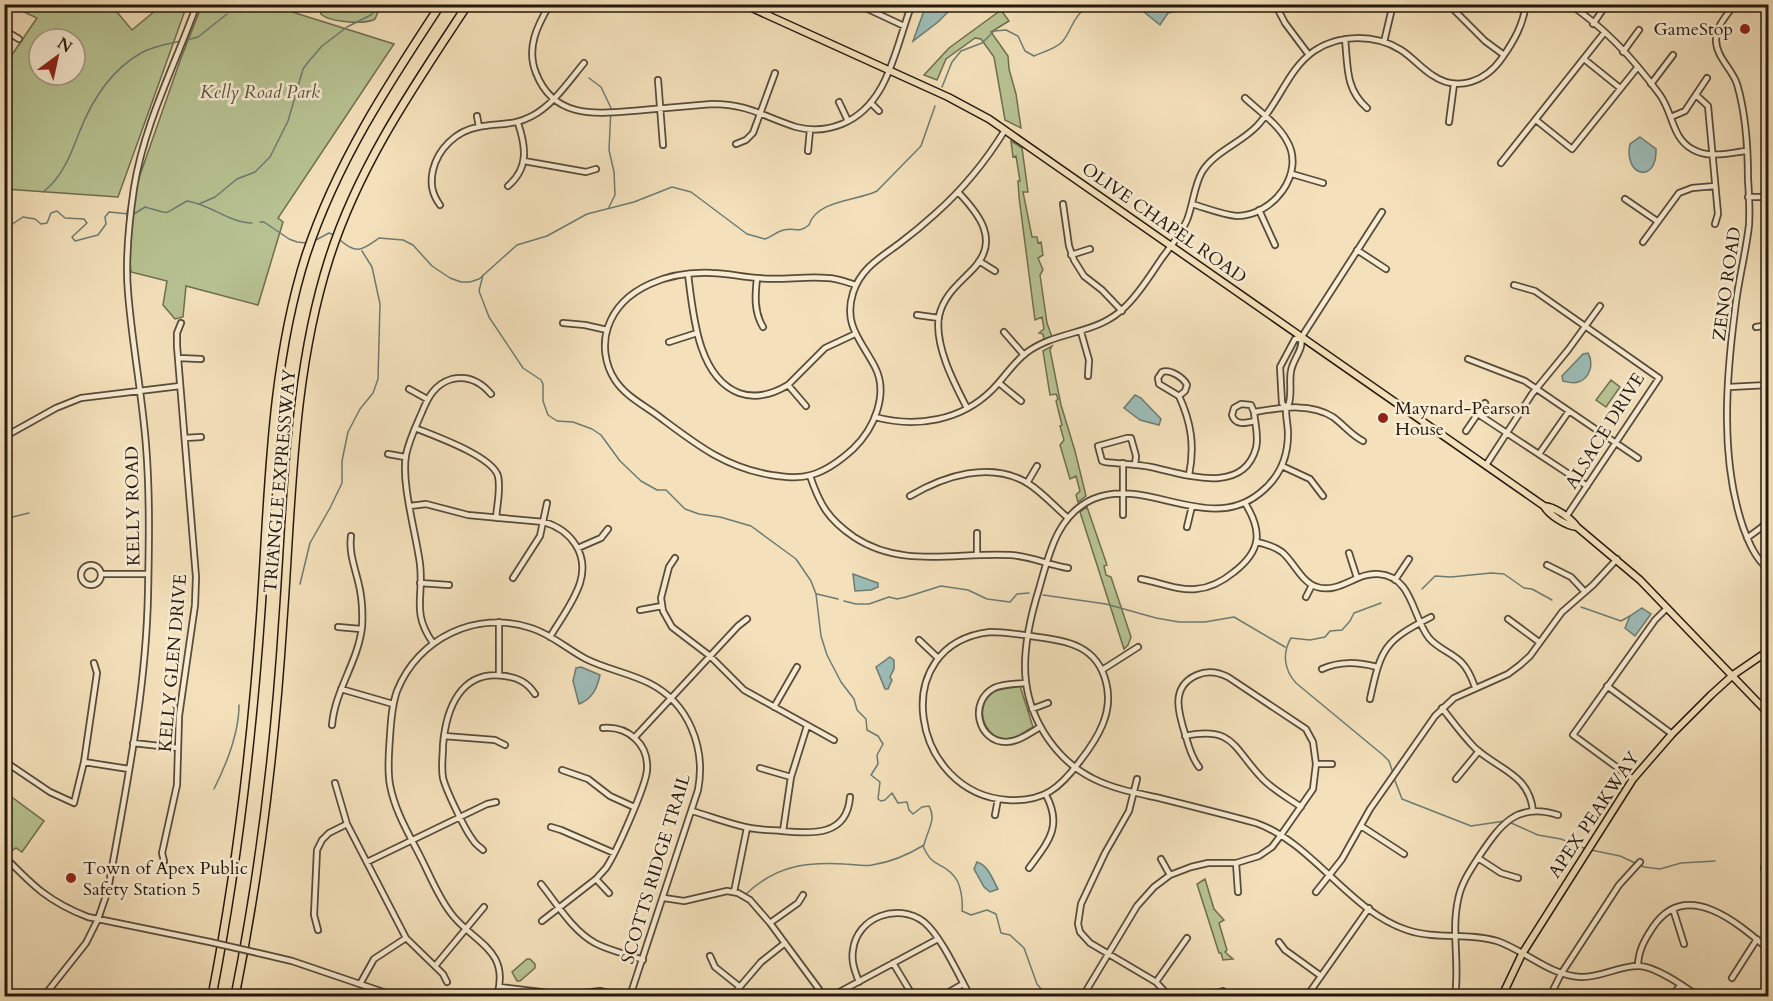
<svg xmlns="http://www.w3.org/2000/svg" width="1773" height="1001" font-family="Cardo,serif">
<rect width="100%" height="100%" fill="#f4e1bb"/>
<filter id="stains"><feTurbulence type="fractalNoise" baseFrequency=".00333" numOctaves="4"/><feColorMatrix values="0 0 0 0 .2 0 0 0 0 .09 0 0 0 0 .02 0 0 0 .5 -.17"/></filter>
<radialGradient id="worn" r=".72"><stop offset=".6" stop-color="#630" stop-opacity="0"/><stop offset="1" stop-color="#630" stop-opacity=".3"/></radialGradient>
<path fill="#b8c393" stroke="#6e6e51" stroke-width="1.5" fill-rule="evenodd" d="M9,5H111L132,30L156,10L152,5H187L118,197L5,189V65L37,18ZM39,39H75V75H39Z
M202,5H270L394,44L278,218L283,222L258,305L186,286L183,317L175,319L163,305L167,281L131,272L127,236V212L181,58Z
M318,5L380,4V7L375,19C365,25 329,22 321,14Z
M1001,10L1009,21L991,32L1008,56L1009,69L1016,94L1021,128L1005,120L994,57L981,39L975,38L946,59L937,80L924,75L949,48Z
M1011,141L1022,148L1028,192H1023L1032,237H1037L1038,243L1041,242L1043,255L1038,258L1043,270L1040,275L1047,323L1052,337L1044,340L1043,334L1039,333L1044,329L1042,317L1035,320L1019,197L1018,181H1020L1016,156L1013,157Z
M1052,346L1050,350L1061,405L1075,451L1086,496L1078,502L1076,495L1080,491L1076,476L1070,479L1060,445L1064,440L1060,426L1062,425L1056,401L1058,399L1056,394L1050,395L1043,351Z
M1611,380L1620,387L1606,407L1596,400Z
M1087,507L1107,565L1104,566L1106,575L1111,577L1131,637L1128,645L1124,649L1080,512Z
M1020,686L1033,727C1027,730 1020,736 1013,738C984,745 970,703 997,690C1004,687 1012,687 1020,686Z
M5,792L44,821L22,852L16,848L10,852L5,846Z
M1205,879L1214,909L1224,920L1219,923L1227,950L1225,952L1233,959L1223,960L1221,953H1219L1197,884Z
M527,959H530L535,964V968L520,981H517L512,972Z"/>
<path fill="#9dbcb7" stroke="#6c7b74" stroke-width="1.5" d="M926,5H953V7L938,22L913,41Z
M1187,5L1190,7L1185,10L1168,13L1160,25L1138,7L1139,5Z
M1640,137L1656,149C1657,185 1623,176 1630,144Z
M1588,353C1594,363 1590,379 1578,382C1573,384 1567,382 1563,381L1562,376L1583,354Z
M1135,395L1141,398L1161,419L1159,425L1140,420L1124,408Z
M853,574L878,583V587L871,590L855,591Z
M1642,608L1651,614L1635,636L1625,628L1630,616Z
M890,657L894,660V669L890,677L892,680L888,689H885L876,667Z
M581,667L600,675C597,689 592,699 579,704L573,681L576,668Z
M977,862C988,865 993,880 998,889L990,892L984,887L974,869Z"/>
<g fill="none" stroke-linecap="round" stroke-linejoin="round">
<path stroke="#6c7b74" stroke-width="1.5" d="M186,40L198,37L227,14
M589,78L601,87L611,108L609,150L614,172L615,195L609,207
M942,87L952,62L961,51L982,43L994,31L1006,30L1018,36L1025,51L1034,56C1043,52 1055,49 1062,42C1070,33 1072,21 1081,12L1082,4
M43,192C62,178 71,154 79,133C91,102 111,70 141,53C153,46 168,44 181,41
M199,204L215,197L237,179L255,172L270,157L288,121L303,69L309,61L322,46L347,27L371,15L380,4
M134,214L145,207C174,215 161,215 187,201C210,204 229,223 252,223
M260,222H264L289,239L297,242L306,243
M4,224L11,225L23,217L35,219L41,224L47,223L51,213L57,211L65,218L84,219L87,223L72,237L75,241L98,235L106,224L105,217L109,212L129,214
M340,240C357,255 362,250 379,238L403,240L413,245L432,266L450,278L461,282H470L479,279L517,245L547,236L587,214L634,202L672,187L691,192L747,234L765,239C772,237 777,231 784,230C795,227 798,234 809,225C816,200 857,201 877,191L921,146L935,106
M314,241L329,233L334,235
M483,275L479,291L489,317L523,368L541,380L543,384V401L548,415L557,421L573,422L592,429L601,435L620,461L641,481L657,490H666L685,509L699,514L720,517L751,526L796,559L811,581L816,594L821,636L827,655L841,682L854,699L857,710L866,719L867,730L878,736L883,744L877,755L878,764L871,775L880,782L878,799L881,801L885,800L892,793L898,803L907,802L909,810L913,814L922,807L929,806C937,819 927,831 924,845C908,855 891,862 872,865C863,867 853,864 844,864C804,862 776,866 746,894
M4,519L29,513
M300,584L310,543L330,508L342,483V461L348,432L360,409L373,393L378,379L380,304L372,267L362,251
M1422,589L1435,576L1451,577L1491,573L1504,574L1524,588L1532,589L1552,600
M817,594L838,599
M1043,595L1106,604L1156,618L1179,622H1205L1234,617L1285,647
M844,601L856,604H869L889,597L897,599L906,597L941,586L968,590L987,599L1010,602L1017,594L1029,593
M1381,603L1354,613L1350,621L1342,630L1330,631L1325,637L1310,640L1291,638C1282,653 1284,670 1296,683L1383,755L1389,761L1393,773
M1581,607L1621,621L1630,616
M1394,778L1402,799L1471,826L1505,821
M214,789C227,763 239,734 239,705
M1509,822L1538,835L1561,839L1586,849
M923,846C933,869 941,861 953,875C961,882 963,901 962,911L971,915L987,910L996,914L1001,933L1010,935L1024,948L1037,984L1047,996
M1591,850L1620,856L1644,867L1660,869L1681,863L1715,861"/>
<g stroke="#574b3a" stroke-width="8">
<path id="minor" d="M550,4C537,26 526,48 536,73C555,122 601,113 643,110C666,108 689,106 712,104C749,104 764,117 796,127C811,131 827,130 842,124C889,105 895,47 912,4
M857,4L904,26
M1275,4L1285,23L1309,55
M1448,4L1485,41L1504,55
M1569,4C1604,27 1636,62 1660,95C1673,113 1672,138 1692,149C1709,159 1729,153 1746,151
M1735,4C1727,15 1716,26 1716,40C1716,57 1732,69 1737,84C1746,114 1748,148 1748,179C1749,194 1750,210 1749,225C1746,253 1738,281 1735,310C1726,380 1720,459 1743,527C1749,543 1755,558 1768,569
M1593,24L1604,8
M4,30L19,39
M1345,39C1348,66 1345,89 1367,108
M1384,42L1393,4
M1623,52L1639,30
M1584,59L1620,88
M658,80L663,145
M1651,84L1673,55
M1696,95L1708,106L1718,214L1715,224
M839,102L848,121
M872,104L879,111
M477,116L479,127
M1671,117L1685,111L1707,78
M1536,120L1572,149L1637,68
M1449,122L1454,84
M736,144L746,140L753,133L775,73
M808,151L810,130
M524,161L586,172L596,169
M1501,163L1604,33
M1292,174L1323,183
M508,186C529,168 526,147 518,123
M958,192C979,214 1000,240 974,268C960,283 944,294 939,316C934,345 954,383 967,408
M1748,197H1768
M1625,199L1657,221
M1063,204L1069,246L1074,260L1084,276L1102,290L1122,311
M1192,204C1206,208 1223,215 1237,216C1273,216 1306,173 1287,141C1278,124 1259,111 1245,98
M440,205C432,194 430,184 433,170C438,149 456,131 478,127C497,123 514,126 532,116C553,105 569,81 584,63
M1259,210L1275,245
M1643,242L1679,193L1692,188L1715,186
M1357,250L1386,269
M1071,255L1090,249
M979,261L995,271
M688,274C693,312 697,377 739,393C756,399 773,394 788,385L825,348L855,334
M757,278C755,296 754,312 763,327
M856,285C846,282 837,278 827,278C803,276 780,281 757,278C742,277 727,273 712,273C672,271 622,286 608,327C602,344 605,365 615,380C626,397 646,406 661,418C697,445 725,467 771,475C784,477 798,479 811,475C826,471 842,459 853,449C874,429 889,394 875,367C861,340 843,325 853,293C861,268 880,258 900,243C912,234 924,224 935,214C962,190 986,161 1005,130
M1514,285L1535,291L1659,378L1566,517
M917,315L939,318
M563,323L585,325L607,330
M1756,327L1768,325
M1004,332L1024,355
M1081,332L1089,360L1088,376
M1301,338C1304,349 1293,359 1291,371C1289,381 1292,393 1289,403C1288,406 1286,408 1286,411C1286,418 1288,426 1288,434C1288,457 1279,478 1260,493C1209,535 1147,476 1093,499C1057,515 1049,554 1039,589C1030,618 1022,651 1026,682C1031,722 1057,761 1094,779C1114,789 1137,793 1159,798C1191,806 1223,814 1256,823C1313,843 1349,911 1407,930C1436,940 1468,932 1497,941C1526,951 1549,975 1580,977C1600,978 1618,966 1638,966C1654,965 1685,987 1698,996
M1301,338L1382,212
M669,342L697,333
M179,358L201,359
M1468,359L1525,381L1638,458
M999,383L1021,401
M788,385L806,406
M1729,387L1768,385
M409,389L427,399
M1179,396L1159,384L1158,378L1162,372C1170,369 1183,377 1187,385L1185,391L1179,396C1191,422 1195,446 1189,475
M1286,408L1282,403L1280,367L1295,339L1301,338
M1254,412L1251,405L1241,404L1234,408L1232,415C1235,426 1246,423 1255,421
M1478,414L1587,486
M875,417C916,428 961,421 992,390C1004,378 1013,363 1026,353C1058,329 1098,336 1127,305C1141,291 1151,274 1162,258C1171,246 1181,234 1187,220C1193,205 1194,186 1202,172C1214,152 1241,143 1257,126C1279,103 1288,69 1314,51C1339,34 1375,34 1401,50C1412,57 1421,68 1432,75C1458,93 1486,81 1502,58C1514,41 1523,25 1526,4
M415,428C435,436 492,456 498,476C501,489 497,505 496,518
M1466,431L1485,403
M4,437L56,408L81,398L180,386
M185,438L201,437
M388,454L405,457
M1539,454L1569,411
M1135,465L1136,456L1131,438H1127L1098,446L1102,461L1105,462C1120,464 1135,464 1151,467C1184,474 1243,496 1256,448C1259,436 1255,424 1254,412C1280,408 1310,402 1333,417C1344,425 1351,435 1363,441
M1486,465L1532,394L1568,350L1600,306
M1282,466L1310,479L1323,496
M810,476C820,505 828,519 854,537C902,569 956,552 1010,555C1030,556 1049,565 1068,568
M1027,483L1037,466
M910,496C944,476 991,460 1029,484C1043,493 1055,507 1068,518
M410,506L426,504L468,515L544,522C571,530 589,554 580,583C574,602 560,620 550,637
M1123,515V463
M1187,527L1192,506
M1747,538L1762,527L1768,518
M1257,542C1266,544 1274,546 1282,552C1294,562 1301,582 1317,587C1339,594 1357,572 1378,574C1413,576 1412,617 1429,638C1438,649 1453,653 1462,663C1469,670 1472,679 1475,687
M578,548L601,538L608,529
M1349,553L1357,578
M977,555V533
M675,558L669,567L661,598L663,611L672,627L710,656L744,690L834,740
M1547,565L1571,577L1585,592
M81 575a10 10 0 1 1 20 0a10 10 0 1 1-20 0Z
M101,574H148
M513,578L540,536L547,503
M1141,579C1159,582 1178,591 1196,589C1211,588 1223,581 1234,572C1261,551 1263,532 1245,503
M1395,580L1409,559
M420,583L449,585
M1306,597L1312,585
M640,610L662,606
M1508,619L1539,642
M338,627L361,629
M990,632C1004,632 1017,634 1031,636C1064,641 1096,643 1106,682C1114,712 1098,738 1080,761C1060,788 1044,802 1008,800C911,794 886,644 990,632Z
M919,640L938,658
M433,643C411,612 424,597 420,564C416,533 401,484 406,455C409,440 416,426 422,412C428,397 435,384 452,379C469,375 481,382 491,394
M1322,669C1340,661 1357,662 1377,667
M1102,670L1138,647
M499,675V622
M1026,683C1015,684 1003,684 994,688C968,702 978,742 1006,742C1018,742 1030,733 1040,727
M1607,686L1672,734
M341,689L393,704
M1370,699C1381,648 1384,641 1431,617
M774,707L797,667
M1442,708C1453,722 1463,736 1475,748C1499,770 1529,774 1533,811
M1032,709L1048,703
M332,725C335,690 358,662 362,627C363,611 362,596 358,581C354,565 349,552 351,536
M444,736L495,740L505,745
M1185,736C1233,726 1233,747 1260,776C1271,789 1287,797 1301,807
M635,737L738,626L747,619
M133,743L178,748
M4,761L50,792L74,803L84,762L97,673L94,663
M84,762L129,769
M1316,764H1332
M760,768L791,777
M562,770L588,779L610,796L634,807
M1137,779L1129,811L1105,853L1081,904L1078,924L1080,932L1090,943L1156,982L1169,996
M1456,779L1479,751
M1633,779L1573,735L1655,620L1667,608
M335,783L347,824L406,938L443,974L447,982
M692,811C709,816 727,823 745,827C757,830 770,830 782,831C813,834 847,836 850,797
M995,815L998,799
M1361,826L1404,854
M551,827L561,830L614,853
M783,831L791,777L807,726
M483,850C480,847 475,844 473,840C465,830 446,790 443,778C441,767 443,756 443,745C446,710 460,669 505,676C518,678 527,682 535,694
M1768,854L1764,868L1768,878
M4,856C33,886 49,902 88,917L210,942
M1478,858L1501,873L1518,878
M1161,859L1170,875
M164,861L162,853L177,785L179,716L195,605L196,577L177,346V333L181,323
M367,862L487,804L496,802
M1236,863L1238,892
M1029,868C1048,842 1063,827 1046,795
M596,879L609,893
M541,884C557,904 572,930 595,943C610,951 627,954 643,960
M734,892L747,828
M1316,892L1342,859L1370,809L1435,716L1454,698L1508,674L1520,665L1530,656L1562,612L1593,585L1617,559
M664,898L684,901L727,891L738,893L750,900L770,923L824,996
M1673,909L1684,944
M542,921L596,879L606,868C616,853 646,786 647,770C649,744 628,726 603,728
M770,923L798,903L803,895
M318,930L314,915L317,850L322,840L329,833L347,824
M1279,942L1285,950L1321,976
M258,953L292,961L395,996
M710,956L715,967L740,987
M893,963L913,996
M435,966L484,907
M1638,966C1638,951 1645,939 1653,927C1686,878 1738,923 1768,949
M1732,978L1757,939
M859,982C855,971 851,962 853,950C857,917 898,902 924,922C941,936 959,976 970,996
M1156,982L1187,938
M360,984L374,959L406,938
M500,987L566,995L600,991L621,996
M44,996L86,943L98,919L108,890C125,793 146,694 148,594C149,545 150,495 146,445C142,394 132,343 128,292C125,258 129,222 134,188C144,124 175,65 197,4
M497,996C511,948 471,942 450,912C438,896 431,878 422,860C410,836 395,812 390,785C387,769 389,752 390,736C391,720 392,705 397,691C418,638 476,610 531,628C551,634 567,649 586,659C606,669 629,673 649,683C689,703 706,748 698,790L630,996
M732,996L761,962L785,943
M832,996L938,939
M942,996L963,984
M1083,996L1137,906L1154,887L1170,875L1191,867L1208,863H1236L1259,856L1272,847L1281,835L1313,789L1316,764L1313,742L1306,729L1228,677C1218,672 1208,670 1197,675C1169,687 1179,715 1186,737C1189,748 1192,758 1199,767
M1209,996L1223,991
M1307,996L1369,908
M1383,996L1384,993
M1455,996C1460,965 1451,932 1458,900C1461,883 1471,869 1480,855C1501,824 1517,802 1558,815
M1550,996L1561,974L1619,885L1640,862
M1673,996L1680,985"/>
</g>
<g stroke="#23190f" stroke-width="9">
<path id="major" d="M743,4L948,97L989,119L1544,506C1555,507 1571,518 1577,527L1640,580L1768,713
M1544,506C1549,515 1566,526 1577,527
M1502,996L1522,954L1633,779L1672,734L1711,695L1733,675L1768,651"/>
</g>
<g stroke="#23190f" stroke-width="10">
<path id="highway" d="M212,996C237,868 252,740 261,610C269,493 270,368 306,255C337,162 387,86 441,4
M235,996C260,872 275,747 283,620C292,500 292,375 329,259C359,165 414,86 468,4"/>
</g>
<use href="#minor" stroke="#f8ecd3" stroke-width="4.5"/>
<use href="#major" stroke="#f4e1bb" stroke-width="6"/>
<use href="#highway" stroke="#f4e1bb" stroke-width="7"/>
<g stroke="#574b3a" stroke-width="8" stroke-linecap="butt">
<path id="minor-bridge" d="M210,942L258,953"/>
</g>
<use href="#minor-bridge" stroke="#f8ecd3" stroke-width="4.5"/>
</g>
<g fill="#8f2418" stroke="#f8ecd3" stroke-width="2">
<circle cx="1745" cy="29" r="6"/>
<circle cx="1383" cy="418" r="6"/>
<circle cx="71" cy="878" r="6"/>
</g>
<g text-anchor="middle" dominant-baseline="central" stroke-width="5" stroke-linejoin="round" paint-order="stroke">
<g font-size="18" fill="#23190f" stroke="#f8ecd3" text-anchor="start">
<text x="1733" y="29" text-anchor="end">GameStop</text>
<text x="1395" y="408">Maynard-Pearson<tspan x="1395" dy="21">House</tspan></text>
<text x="83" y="868">Town of Apex Public<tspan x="83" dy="21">Safety Station 5</tspan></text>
</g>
<g font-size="18" font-style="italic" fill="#57543d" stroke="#f8ecd3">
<text x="260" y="92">Kelly Road Park</text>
</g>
<g font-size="18" fill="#23190f" stroke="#f8ecd3">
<text transform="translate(1164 223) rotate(35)">OLIVE CHAPEL ROAD</text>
<text transform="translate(1727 284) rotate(-82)">ZENO ROAD</text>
<text transform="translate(1605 431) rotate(-58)">ALSACE DRIVE</text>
<text transform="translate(280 481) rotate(-85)">TRIANGLE EXPRESSWAY</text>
<text transform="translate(133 506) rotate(-91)">KELLY ROAD</text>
<text transform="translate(173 663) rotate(-85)">KELLY GLEN DRIVE</text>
<text transform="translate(1594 815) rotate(-56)">APEX PEAKWAY</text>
<text transform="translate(656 869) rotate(-73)">SCOTTS RIDGE TRAIL</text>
</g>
</g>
<rect width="1773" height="1001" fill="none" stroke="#f4e1bb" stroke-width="24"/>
<rect x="6" y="6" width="1761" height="989" fill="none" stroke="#23190f" stroke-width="3"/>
<rect x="12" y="12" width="1749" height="977" fill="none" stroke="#23190f" stroke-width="1.5"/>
<g transform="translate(57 57) rotate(33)"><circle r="28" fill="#f8ecd3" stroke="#a39885" stroke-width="1.5"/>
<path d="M0-4.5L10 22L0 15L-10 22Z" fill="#8f2418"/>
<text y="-9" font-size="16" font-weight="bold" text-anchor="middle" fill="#23190f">N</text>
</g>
<rect width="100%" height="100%" filter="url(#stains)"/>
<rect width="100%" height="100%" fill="url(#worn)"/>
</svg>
